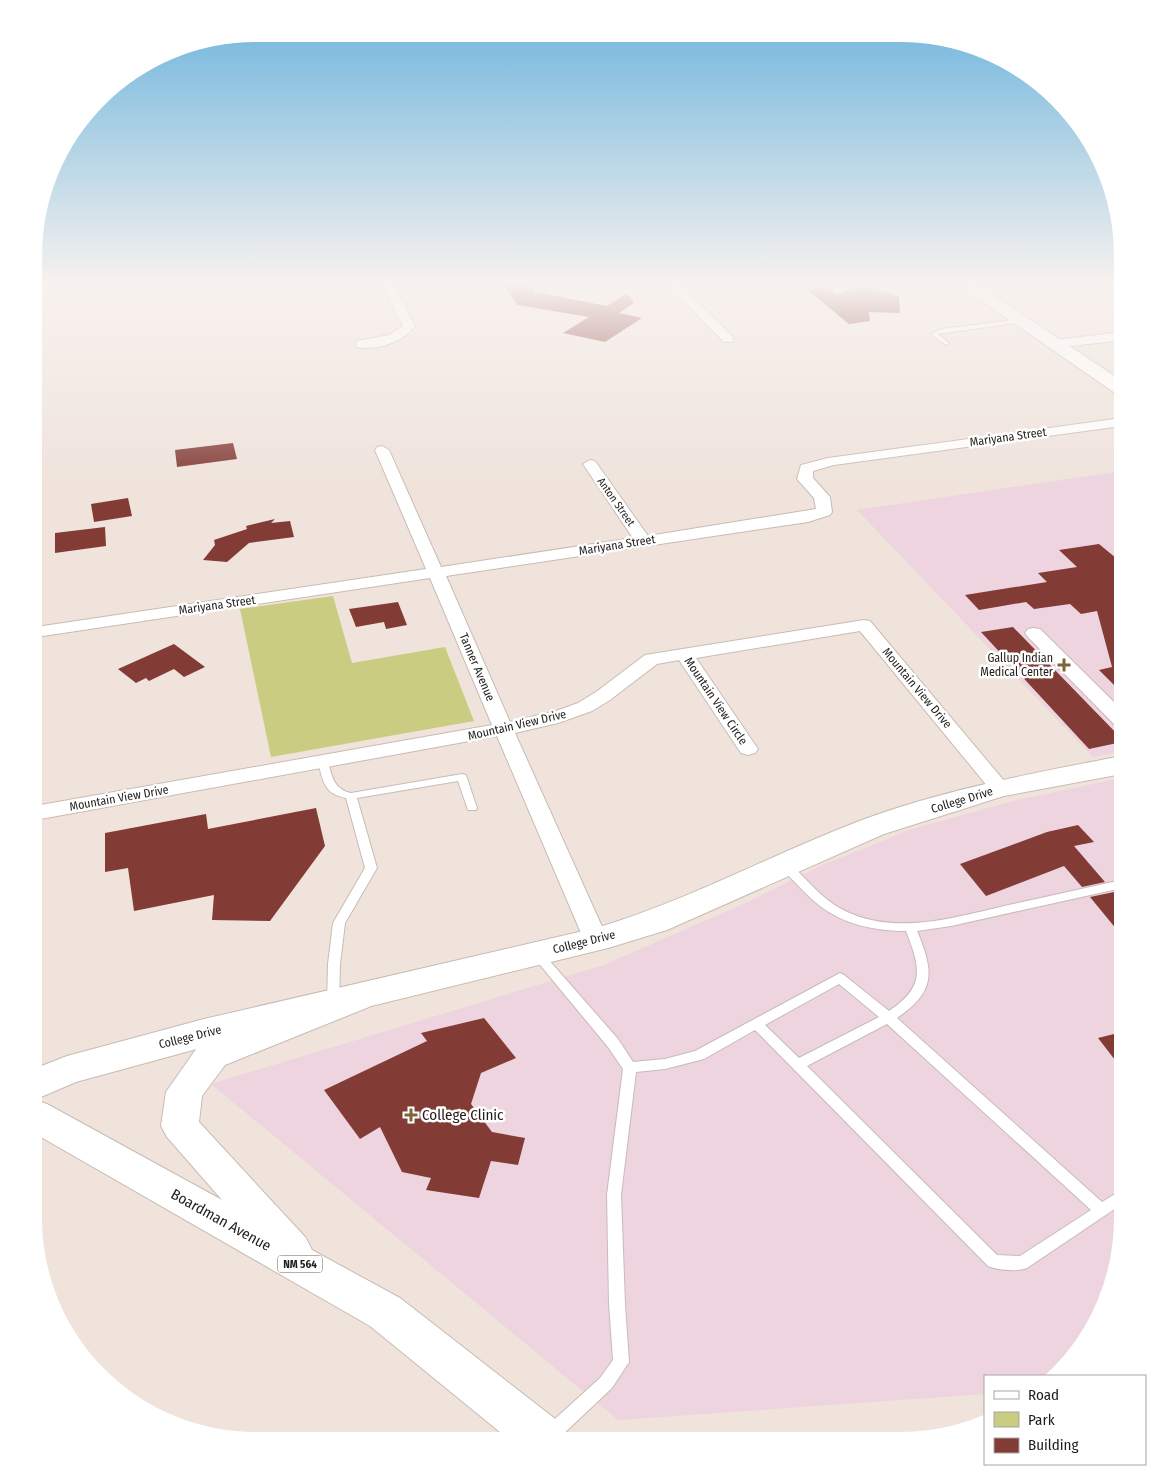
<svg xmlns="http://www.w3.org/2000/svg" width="1156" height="1475" font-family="'Fira Sans Condensed',sans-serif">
<rect width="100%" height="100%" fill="#efe3db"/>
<path fill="#edd4df" d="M1122,471V752L1093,757L857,510Z
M1122,778V1233L1111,1290L1085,1342L1048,1376H985V1394L618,1420L211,1084L604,965L750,901L820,866L912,829L1013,801Z"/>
<path fill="#cacd81" d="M333,596L352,663L445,647L474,721L271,757L240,609Z"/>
<path fill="#833b36" d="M501,283H535L534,292L607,306L627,293L634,303L619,313L642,318L605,342L563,333L589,317L518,305Z
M825,285L837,295L862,285L899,296L900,313L869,312L870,321L849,324L804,287Z
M233,443L237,459L177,467L175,450Z
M128,498L132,516L94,522L91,504Z
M275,519L271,523L290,521L294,537L249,543L227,562L203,560L215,545L214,540L247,529L246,526Z
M105,527L106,546L55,553V533Z
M1099,544L1122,563V614H1115L1122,638V693L1099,670L1112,667L1097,611L1081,614L1070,604L1034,609L1026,602L979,610L965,595L1047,582L1038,573L1077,567L1059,550Z
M398,602L407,625L386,629L384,622L356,627L349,609Z
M1013,627L1122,739V742L1089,749L981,632Z
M174,644L205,667L184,677L174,669L149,681L146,678L136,683L118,669Z
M316,808L325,846L270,921L212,920L214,895L134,911L128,868L105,872V833L206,814L208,829Z
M1078,825L1094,842L1074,846L1105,882L1082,887L1064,866L986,896L960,864L1047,832Z
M1114,892L1122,901V936L1090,897Z
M484,1018L516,1058L481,1073L471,1104L492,1132L525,1138L518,1165L491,1161L479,1198L426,1190L431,1178L402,1172L380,1127L360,1139L324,1090L427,1041L421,1033Z
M1122,1032V1069L1098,1038Z"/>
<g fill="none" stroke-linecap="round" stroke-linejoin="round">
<g stroke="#c7bcb4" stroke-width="2">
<path id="lane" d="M1021,319L1023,320V322L938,334L948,342L949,343L946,345L931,334L941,329Z
M323,759L328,762C332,777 334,789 351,793L462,774L466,775L477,808L476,810H468L458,781L357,798L377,868L345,923L340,964L339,1002L337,1005L333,1007L329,1005L327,1002L328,964L333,923L365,868L346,798C324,794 323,781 318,762Z
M785,861L789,862C806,879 822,899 843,910C898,938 962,915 1018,903C1053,895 1087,888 1122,880V888L951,926L917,931C934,971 936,992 897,1018L1102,1202L1122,1190V1204L1027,1268C1017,1272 998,1270 988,1266L755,1030L704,1059L665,1069L636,1072L621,1195L625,1304L629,1362L612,1388L558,1439L553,1441L546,1439L544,1433L546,1427L600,1378L613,1360L609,1304L607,1195L623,1069L608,1047L531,954L533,951L537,950L541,951L618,1039L633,1062L665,1059L695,1051L840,973L844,975L889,1011C925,987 921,969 906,931C876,931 845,925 820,906C806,895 794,881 781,868L779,865L781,862ZM839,984L879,1017L799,1058L765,1025ZM887,1024L1091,1210L1020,1256L997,1255L807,1066Z"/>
</g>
<g stroke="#c7bcb4" stroke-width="2">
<path id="street" d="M381,283H393L415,326C404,342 376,351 357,347L355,344L357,341L389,335L403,326Z
M666,283H679L732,336L734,339L732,342H724Z
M1122,332V340L1055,348L1049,344L1055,340Z
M1122,418V426L834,465L813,471V478L830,497L832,512L830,515L808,522L446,576L510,722L556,711L578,703L596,692L645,655L864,620L870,621L1010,788L1007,793L1000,795L993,793L860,631L696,658L758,749L755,753L748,755L741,753L679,660L657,664L610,700L592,711L558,723L515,733L608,940L604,946L596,949L588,946L584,940L497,736L35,820V806L492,725L430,578L43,636L35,632L37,627L43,626L426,569L375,450L377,447L382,446L389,450L441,567L633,538L583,464L590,460L595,461L648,536L816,509L814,498L797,479L801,465L828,458Z
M1034,628L1040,629L1122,710V727L1115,725L1028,637L1025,633L1028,629Z"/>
</g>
<g stroke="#c7bcb4" stroke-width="2">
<path id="secondary" d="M956,283H975L1122,381V395L1115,393Z
M1122,756V774L1004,796L884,834L667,930L608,948L204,1047L76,1082L34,1100V1069L67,1056L204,1019L596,928C688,901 772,854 862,820C946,789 1034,773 1122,756Z"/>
</g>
<g stroke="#c7bcb4" stroke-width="2">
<path id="primary" d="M357,985L369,989L374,998L369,1007L225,1065L202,1096L199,1122L306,1238L312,1250L400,1298L563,1425L570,1441H511L370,1326L34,1133V1100L47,1104L222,1200L167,1137L161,1126L166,1092L199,1045Z"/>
</g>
<use href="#lane" fill="#fff" fill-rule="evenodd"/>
<use href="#street" fill="#fff" fill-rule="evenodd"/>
<use href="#secondary" fill="#fff" fill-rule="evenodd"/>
<use href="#primary" fill="#fff" fill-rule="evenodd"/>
</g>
<linearGradient id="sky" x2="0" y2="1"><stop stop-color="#69b3dc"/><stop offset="0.58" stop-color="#f8f2ef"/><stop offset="1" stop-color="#f8f2ef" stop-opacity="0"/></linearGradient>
<rect width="1156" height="490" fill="url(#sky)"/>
<g fill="#776835" stroke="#fff" stroke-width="2">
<path d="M1061.5 657.5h5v5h5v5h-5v5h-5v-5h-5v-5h5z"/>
<path d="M408.5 1107.5h5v5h5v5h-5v5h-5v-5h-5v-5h5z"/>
</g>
<g text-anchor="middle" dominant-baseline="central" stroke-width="5" stroke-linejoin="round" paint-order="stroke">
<g font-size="11" fill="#211d1a" stroke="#fff">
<text transform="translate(616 502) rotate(55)">Anton Street</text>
</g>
<rect fill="#fff" stroke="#64615f" stroke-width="1" x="277.5" y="1255.5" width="45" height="17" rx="4"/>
<g font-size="11" font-weight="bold" fill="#211d1a">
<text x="300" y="1264">NM 564</text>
</g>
<g font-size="12" fill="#211d1a" stroke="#fff">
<text transform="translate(1008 437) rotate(-8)">Mariyana Street</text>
<text transform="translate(617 545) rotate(-9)">Mariyana Street</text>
<text transform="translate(217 605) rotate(-8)">Mariyana Street</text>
<text transform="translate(477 667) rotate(67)">Tanner Avenue</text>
<text transform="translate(917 688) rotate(50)">Mountain View Drive</text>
<text transform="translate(716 701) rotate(56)">Mountain View Circle</text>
<text transform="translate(517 725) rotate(-13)">Mountain View Drive</text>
<text transform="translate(119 798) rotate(-10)">Mountain View Drive</text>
<text transform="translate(962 800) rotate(-17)">College Drive</text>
<text transform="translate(584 942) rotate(-14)">College Drive</text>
<text transform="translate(190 1037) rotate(-14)">College Drive</text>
</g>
<g font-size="12" fill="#211d1a" stroke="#fff" text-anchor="end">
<text x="1053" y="658">Gallup Indian<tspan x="1053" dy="14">Medical Center</tspan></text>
</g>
<g font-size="15" fill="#211d1a" stroke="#fff" text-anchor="start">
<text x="422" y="1115">College Clinic</text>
</g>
<g font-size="15" fill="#211d1a" stroke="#fff">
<text transform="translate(221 1220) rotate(29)">Boardman Avenue</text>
</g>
</g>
<path d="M0 0H1156V1475H0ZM256 42H900A214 214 0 0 1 1114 256V1218A214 214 0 0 1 900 1432H256A214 214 0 0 1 42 1218V256A214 214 0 0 1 256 42Z" fill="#fff" fill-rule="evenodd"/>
<rect x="984" y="1375" width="162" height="90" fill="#ffffff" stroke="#a6a5a3"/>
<rect x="994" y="1391" width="25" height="8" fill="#ffffff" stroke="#a6a5a3"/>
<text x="1028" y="1400" font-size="15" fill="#211d1a">Road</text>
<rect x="994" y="1412" width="25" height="15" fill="#cacd81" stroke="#a6a5a3"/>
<text x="1028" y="1425" font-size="15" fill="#211d1a">Park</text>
<rect x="994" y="1438" width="25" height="15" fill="#833b36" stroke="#a6a5a3"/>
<text x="1028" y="1450" font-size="15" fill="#211d1a">Building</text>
</svg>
